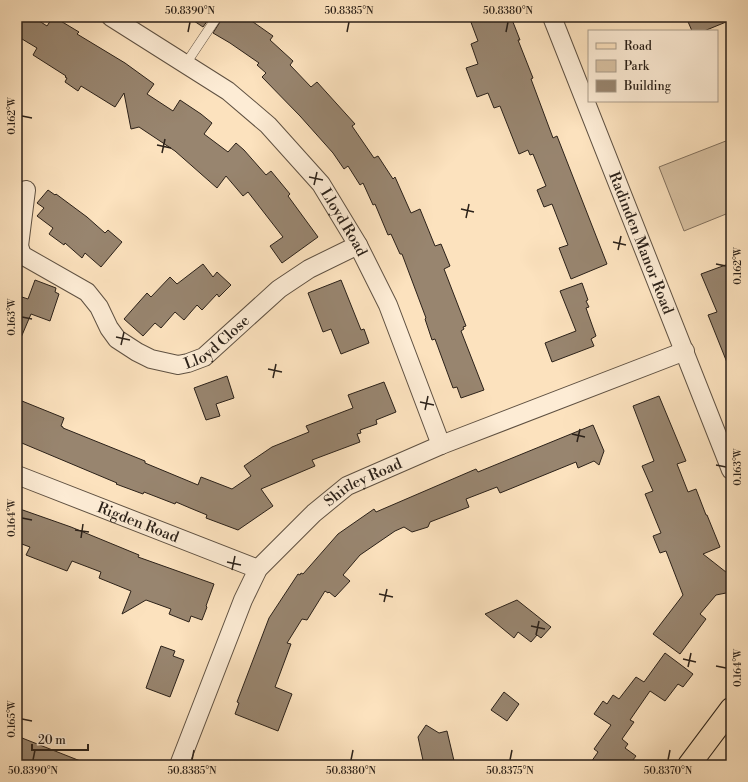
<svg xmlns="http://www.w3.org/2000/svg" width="748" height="782" font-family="'Libre Bodoni',serif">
<rect width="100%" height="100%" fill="#fce2be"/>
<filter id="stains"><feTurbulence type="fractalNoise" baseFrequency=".005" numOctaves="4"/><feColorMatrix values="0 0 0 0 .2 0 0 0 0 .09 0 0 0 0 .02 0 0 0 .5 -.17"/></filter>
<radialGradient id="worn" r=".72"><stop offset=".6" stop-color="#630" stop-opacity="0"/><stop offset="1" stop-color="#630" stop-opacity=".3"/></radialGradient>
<path fill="#d8c1a2" stroke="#82715e" d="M731,139V212L684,231L659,167Z"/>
<path fill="#98856f" stroke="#2b2119" d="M17,17H33L47,26L53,17H54L79,32L77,34L125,63L154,84L147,94L173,111L180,100L201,114L212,123L204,134L228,152L236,143L244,150L266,175L271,171L290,194L288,196L318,237L282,263L270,246L283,237L248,192L243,196L226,176L217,188L175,151L139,127L131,129L124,93L115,107L81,86L78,91L65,82L67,78L65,77L66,76L33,55L37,48L17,36Z
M188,17H210L203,27Z
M223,17H246L273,36L270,40L293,61L290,65L311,87L317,82L355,124L352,126L374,158L378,156L393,179L395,177L411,213L420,209L435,246L441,244L450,266L444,269L466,326L463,327L464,329L461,331L484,390L461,398L457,387L453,388L435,339L432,340L425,319L426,318L402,254H400L391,234L388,235L375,204L373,205L363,183L360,185L348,166L344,169L333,153L300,116L262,77L266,73L257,65L259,63L230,43L213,33Z
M469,17H511L520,40H518L533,78L531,79L553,138L557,136L607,264L571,279L559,248L568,245L552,204L544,207L537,190L546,186L533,154L530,155L528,150L519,154L500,106L494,108L488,93L477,97L466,68L478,64L471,44L478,41Z
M686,17H731V20L704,31H692Z
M48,190L55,195L56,194L87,217L105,233L108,230L122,242L101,267L85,253L82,258L65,243L64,245L49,234L53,228L37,216L44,208L37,203Z
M731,263V370H730L708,315L717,312L701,274Z
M203,264L213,277L217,272L231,285L219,297L217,294L202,310L197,305L184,320L175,312L161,328L155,323L143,336L124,319L147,293L151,297L170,277L177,284Z
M35,280L56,288L55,292L59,294L50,321L31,314L17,347V309L22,297L28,299Z
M341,280L361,330L364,329L369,343L341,354L331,329L323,332L308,293Z
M582,283L588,300L586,301L589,307L586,308L596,336L591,339L594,346L552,362L545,343L576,331L560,291Z
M227,376L234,398L216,404L220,416L206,420L194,388Z
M384,382L396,412L376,420L377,424L360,430L361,433L357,434L360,442L312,460L315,466L261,489L273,506L238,530L206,518L207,515L190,508L176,502L175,504L144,492L143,494L116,484L117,483L17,441V399L64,418L61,426L63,427V428L145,461V463L198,485L201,477L232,489L251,476L244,466L272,447L309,432L306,426L353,408L348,395Z
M659,396L686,461L677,464L688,492L696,489L706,515H707L720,547L703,554L731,576V592L716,595L700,614L706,619L680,654L653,634L683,595L666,551L660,553L653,536L661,533L645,494L653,491L642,466L654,461L633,406Z
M593,425L604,451L599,465L594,461L578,468L576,462L500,493L497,487L466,499L469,507L430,522L428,527L412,532L404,527L395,531L360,555L343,575L350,581L335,597L329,592L328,593L325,591L307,620L302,619L287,643L291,644L275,687L292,694L278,731L235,714L239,703L237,702L269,618L298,574L300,575L301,573L303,574L338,534L374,509L376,512L476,469L478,472Z
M17,508L71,527L139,555L138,557L214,584L206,606L207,607L202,620L191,616L189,622L169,614L171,609L146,600L122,614L131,591L99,578L101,572L72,561L67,571L26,555L30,547L19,543L21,538L17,537Z
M517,600L551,627L541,638L537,635L531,642L518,632L514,638L485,614Z
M161,646L175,651L173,656L184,660L170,697L146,688Z
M665,653L693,674L683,687L678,684L665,701L650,691L630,720L634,722L622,739L628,744L625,748L636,756L629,765H589L598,752L594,749L611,725L594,714L603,701L607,704L613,695L619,699L636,677L644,682Z
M504,692L519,704L507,721L491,710Z
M426,725L439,733L447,731L455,765H424L418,737Z
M17,736L88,764L87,765H17Z"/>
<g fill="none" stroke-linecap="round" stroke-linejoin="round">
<g stroke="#5f5142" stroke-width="10">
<path id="lane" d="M185,65L217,17"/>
</g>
<g stroke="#5f5142" stroke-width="20">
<g id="street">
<path id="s1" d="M111,17L228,91L268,125L321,184L358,245L388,305L441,445"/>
<path id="s2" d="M552,17L731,470"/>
<path id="s3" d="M26,190L19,246L22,255L87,292L99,307L109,328L117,339L137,352L151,359L178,365L188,363L204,357L279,289L309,269L358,245"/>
<path id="s4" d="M17,475L258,569"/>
<path id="s5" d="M179,765L243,600L258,569L314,513L347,486L441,445L685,351"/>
</g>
</g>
<g stroke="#2b2119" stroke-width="24">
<path id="primary" d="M689,765L731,709"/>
</g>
<path stroke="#2b2119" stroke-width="2.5" stroke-dasharray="3 2" stroke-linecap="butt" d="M727,689L731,684"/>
<use href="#lane" stroke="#fdecd5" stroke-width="9"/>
<use href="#street" stroke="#fdecd5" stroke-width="18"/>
<use href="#primary" stroke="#fce2be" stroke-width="22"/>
</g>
<path fill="none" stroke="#2b2119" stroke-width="1.5" d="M188,32L190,22M347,32L349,22M506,32L508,22M22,116L32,118M157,145L171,148M162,153L165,139M309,177L323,180M314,185L317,172M461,209L474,212M466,218L469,204M613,242L626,245M618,250L621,236M716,264L726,266M22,317L32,319M116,337L130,340M121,345L124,332M268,369L282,372M273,378L276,364M420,402L434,405M425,410L428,396M572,434L585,437M577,442L580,429M716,465L726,467M22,518L32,520M75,530L89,532M81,538L83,524M227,562L241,565M232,570L235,556M379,594L393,597M384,602L387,589M531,626L545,629M536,635L539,621M683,659L696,662M716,666L726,668M688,667L691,653M22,719L32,721M33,760L35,750M192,760L194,750M351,760L353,750M510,760L512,750M668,760L670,750"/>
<g text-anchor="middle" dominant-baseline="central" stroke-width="3.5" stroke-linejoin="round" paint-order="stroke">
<g font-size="15" fill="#2b2119" stroke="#fdecd5">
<text stroke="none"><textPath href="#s1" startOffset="315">Lloyd Road</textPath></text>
<text stroke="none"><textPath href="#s2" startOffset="243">Radinden Manor Road</textPath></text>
<text stroke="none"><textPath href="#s3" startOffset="310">Lloyd Close</textPath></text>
<text stroke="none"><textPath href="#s5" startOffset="349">Shirley Road</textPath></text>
<text stroke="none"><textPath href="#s4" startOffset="130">Rigden Road</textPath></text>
</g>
</g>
<rect width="748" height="782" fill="none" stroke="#fce2be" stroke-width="44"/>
<rect x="588" y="30" width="130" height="72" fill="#fdecd5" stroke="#a99b8a"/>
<rect x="596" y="43" width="20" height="6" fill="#fce2be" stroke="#a99b8a"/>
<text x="624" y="50" font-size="12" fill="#2b2119">Road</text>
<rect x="596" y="60" width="20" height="12" fill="#d8c1a2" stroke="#a99b8a"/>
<text x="624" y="70" font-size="12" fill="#2b2119">Park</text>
<rect x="596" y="80" width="20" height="12" fill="#98856f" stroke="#a99b8a"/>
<text x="624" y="90" font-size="12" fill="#2b2119">Building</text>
<path d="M32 744v6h56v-6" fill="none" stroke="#2b2119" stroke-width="2"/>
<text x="38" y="744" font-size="12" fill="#2b2119" stroke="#fdecd5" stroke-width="3" paint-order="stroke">20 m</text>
<rect x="22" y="22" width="704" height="738" fill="none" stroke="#2b2119" stroke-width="1.5"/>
<g font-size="10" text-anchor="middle" fill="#2b2119">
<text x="190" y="14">50.8390°N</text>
<text x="349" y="14">50.8385°N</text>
<text x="508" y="14">50.8380°N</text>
<text transform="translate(11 116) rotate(-90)" y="4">0.162°W</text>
<text transform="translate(737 266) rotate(-90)" y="4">0.162°W</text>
<text transform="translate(11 317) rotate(-90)" y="4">0.163°W</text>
<text transform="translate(737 467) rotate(-90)" y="4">0.163°W</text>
<text transform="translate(11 518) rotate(-90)" y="4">0.164°W</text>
<text transform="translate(737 668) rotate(-90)" y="4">0.164°W</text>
<text transform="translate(11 719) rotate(-90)" y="4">0.165°W</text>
<text x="33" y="774">50.8390°N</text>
<text x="192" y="774">50.8385°N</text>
<text x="351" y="774">50.8380°N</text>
<text x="510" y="774">50.8375°N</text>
<text x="668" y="774">50.8370°N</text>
</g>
<rect width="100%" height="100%" filter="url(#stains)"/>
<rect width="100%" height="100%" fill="url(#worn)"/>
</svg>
